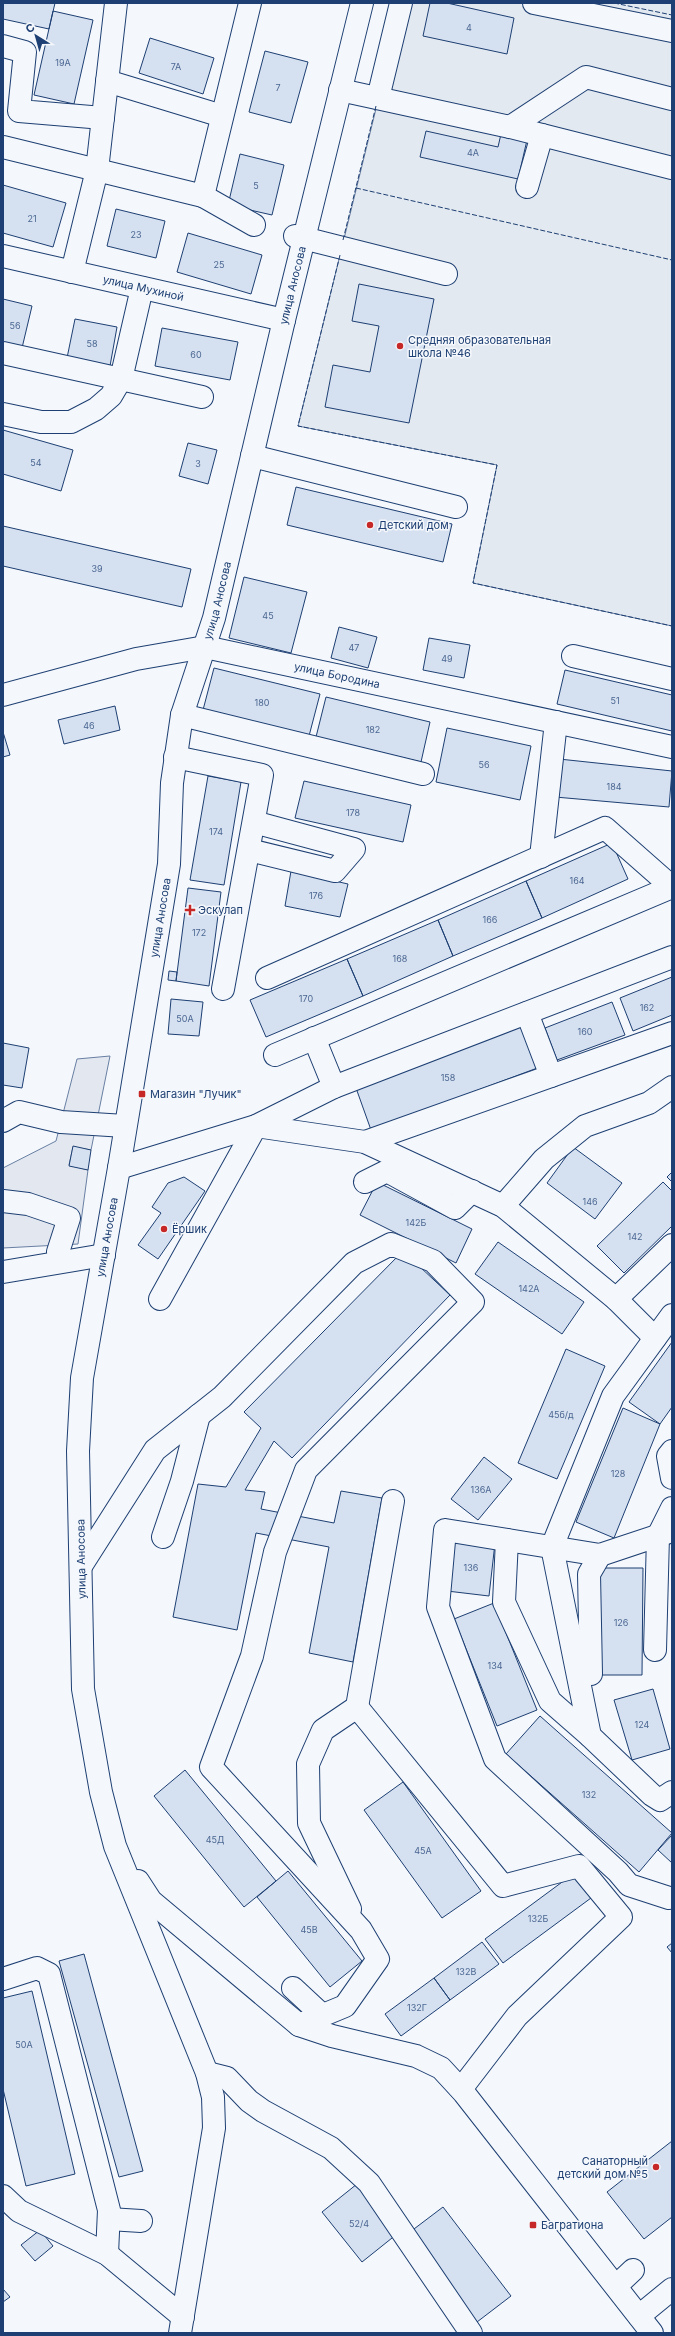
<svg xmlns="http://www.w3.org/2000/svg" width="675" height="2336" font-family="Inter,sans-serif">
<rect width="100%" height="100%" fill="#f4f7fb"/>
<path fill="#e3e9f0" stroke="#687fa3" d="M402,3H672V626L473,583L497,465L298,426Z"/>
<path fill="#e3e8f0" stroke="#687fa3" d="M110,1056L91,1150L73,1147L69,1165L88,1170L78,1244L3,1248V1168L56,1141L77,1059Z"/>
<path fill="#d5e0f0" stroke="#1d3f73" d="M3,3H55L49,29L3,19Z
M430,3H447L514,18L507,54L423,36Z
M53,11L93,20L74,104L34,95Z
M150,38L214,58L203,94L139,73Z
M265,51L308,62L291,123L249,112Z
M426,131L498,147L501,134L527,140L518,179L420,157Z
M240,154L284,165L272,215L228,205Z
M3,185L66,203L53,247L3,233Z
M116,209L165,221L156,258L107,246Z
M188,233L262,255L251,294L177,272Z
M359,284L434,299L409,423L325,407L333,365L370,372L379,326L352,321Z
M3,299L32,306L22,348L3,343Z
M75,319L117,327L110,366L67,358Z
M162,328L238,342L230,380L155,366Z
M3,430L73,450L61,491L3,474Z
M188,443L217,450L208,484L179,476Z
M296,487L452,524L443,562L287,525Z
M3,526L191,569L182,607L3,566Z
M244,577L307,592L291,653L229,638Z
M339,627L377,637L368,668L331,658Z
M429,638L470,645L464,678L423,670Z
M214,668L320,694L309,736L203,710Z
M565,670L672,695V731L557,704Z
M326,697L430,722L421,762L316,737Z
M115,706L120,730L64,744L58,720Z
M447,728L531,746L520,800L436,782Z
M3,732L10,755L3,757Z
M559,759L672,771L669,807L555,797Z
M208,776L241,782L224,885L190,880Z
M304,781L411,805L403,842L295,818Z
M612,843L628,879L542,918L526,881Z
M291,871L348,884L340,917L285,906Z
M526,881L542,918L453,956L438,920Z
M188,888L221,892L209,986L176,981Z
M438,920L453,956L363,996L347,959Z
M347,959L363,996L266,1037L250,1000Z
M169,971L177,972L176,981L168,980Z
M672,977V1015L633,1031L620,998Z
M171,999L203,1002L199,1036L168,1034Z
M612,1002L625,1035L557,1060L545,1028Z
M524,1025L540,1067L371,1130L356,1088Z
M3,1043L29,1048L22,1088L3,1085Z
M73,1146L91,1150L88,1170L69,1166Z
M573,1147L622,1183L595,1219L547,1183Z
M672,1172V1182L667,1177Z
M184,1177L205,1191L158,1259L138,1245L161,1213L152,1207L168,1183Z
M377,1182L472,1229L456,1263L360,1215Z
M663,1182L672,1191V1226L624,1273L597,1246Z
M498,1242L584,1302L562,1334L475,1274Z
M403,1251L450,1295L292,1458L274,1441L245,1490L265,1492L261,1509L334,1523L341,1491L382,1498L353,1662L309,1653L329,1547L256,1533L237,1630L173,1617L198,1484L226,1487L261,1428L244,1412Z
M672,1342V1407L660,1424L629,1402Z
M566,1349L605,1366L557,1479L518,1463Z
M623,1408L660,1424L614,1538L576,1522Z
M484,1457L512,1479L478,1520L451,1499Z
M454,1539L495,1543L489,1596L447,1591Z
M599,1568H643L642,1675H599Z
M494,1603L537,1710L497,1726L454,1619Z
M653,1689L670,1749L632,1760L614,1700Z
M540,1716L672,1833L639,1872L506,1754Z
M185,1770L276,1881L244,1907L154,1796Z
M403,1782L481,1891L442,1918L364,1810Z
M672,1835V1863L658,1850Z
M288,1871L362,1961L330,1987L257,1897Z
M573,1874L591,1898L503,1963L485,1939Z
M482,1942L499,1964L450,2000L434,1978Z
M672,1943V1953L667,1947Z
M84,1954L143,2171L119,2177L59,1961Z
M434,1978L450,2000L401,2036L385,2014Z
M32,1991L75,2174L26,2186L3,2089V1998Z
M672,2141V2217L644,2239L607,2192Z
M357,2184L397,2234L362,2262L322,2212Z
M443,2207L511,2296L477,2322L410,2232Z
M40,2230L53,2246L35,2261L21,2245Z
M3,2289L10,2297L3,2302Z"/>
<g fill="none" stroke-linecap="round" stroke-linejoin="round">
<g stroke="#1d3f73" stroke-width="24">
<g id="minor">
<path d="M534,3L672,31"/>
<path d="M3,46L25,52L19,111L103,118"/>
<path d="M107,81L222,116"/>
<path d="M340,90L510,127L672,168"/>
<path d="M378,98L401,3"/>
<path d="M510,127L586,77L672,99"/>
<path d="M3,147L203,196L250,3"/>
<path d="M527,187L542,135"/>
<path d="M203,196L254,225"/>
<path d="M295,236L446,274"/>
<path id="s1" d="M3,256L284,320"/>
<path d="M72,272L97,170L116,3"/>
<path d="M3,353L202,397"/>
<path d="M3,414L41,422H71L96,409L111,396L121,379L142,288"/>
<path d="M252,456L456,507"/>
<path d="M573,656L672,679"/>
<path id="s2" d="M3,695L136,659L205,647L672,747"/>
<path d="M182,715L423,774"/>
<path d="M175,757L262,775L223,989"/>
<path d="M249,850L335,871L354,849L254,822"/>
<path d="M541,857L556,722"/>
<path d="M267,978L605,828L672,887"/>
<path d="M527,1013L551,1076"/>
<path d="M314,1038L334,1087"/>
<path d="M275,1055L672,887"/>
<path d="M3,1121L19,1112L61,1122L125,1126"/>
<path d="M365,1142L672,1033"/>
<path d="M119,1168L256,1126L365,1142L503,1206L616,1299L655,1338"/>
<path d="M365,1182L387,1171L455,1208L472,1191"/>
<path d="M3,1201L28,1204L69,1218L58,1252"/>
<path d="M503,1206L544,1159L585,1126L649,1103L672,1087"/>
<path d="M3,1272L104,1255"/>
<path d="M160,1299L256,1126L334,1087L672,957"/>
<path d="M616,1299L672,1245"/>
<path d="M672,1315L613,1396L552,1547L590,1736L652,1795L660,1800L672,1792"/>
<path d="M672,1451L668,1456L672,1478"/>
<path d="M163,1537L182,1481L199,1415"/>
<path d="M507,1540L504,1602L550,1701L590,1736"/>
<path d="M81,1566L155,1450L222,1397L354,1263L391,1244L433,1261L473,1302L306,1470L275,1552L252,1656L211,1767L361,1930L378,1959L345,2006L299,2025"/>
<path d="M655,1650L658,1536L672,1508"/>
<path d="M591,1674L589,1574L600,1555"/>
<path d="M357,1707L503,1886L579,1866L621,1917L517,2016L461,2089"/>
<path d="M138,1881L151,1901L299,2025L332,2036L416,2056L441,2068L464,2093L652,2333"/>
<path d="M669,1898L629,1885L618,1872L495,1759L438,1607L445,1530L600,1555L672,1531"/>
<path d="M350,1909L309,1823L308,1764L323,1730L357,1707L393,1501"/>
<path d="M3,1979L37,1968L49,1974L109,2210L107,2254"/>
<path d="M293,1988L322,2015"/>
<path d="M207,2073L227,2078L249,2101L263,2111L331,2148L369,2183L471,2333"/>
<path d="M3,2196L19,2211L107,2254L183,2317"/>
<path d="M109,2219L141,2221"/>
<path d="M616,2286L633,2270"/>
<path d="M639,2316L672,2289"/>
<path id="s3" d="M180,2333L214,2128L213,2097L207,2073L115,1846L101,1792L83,1689L78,1451L82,1378L119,1168L169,864L172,783L182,715L214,618L284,320L362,3"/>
</g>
</g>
<use href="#minor" stroke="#f4f7fb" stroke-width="22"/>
<path stroke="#1d3f73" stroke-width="1" stroke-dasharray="5 2" stroke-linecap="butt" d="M614,3L672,15
M356,188L672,260
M343,240L376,106
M340,255L298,426L497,465L473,583L672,626"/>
</g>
<g fill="#c62828" stroke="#f4f7fb" stroke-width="1.5">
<circle cx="400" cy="346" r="4"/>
<circle cx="370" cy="525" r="4"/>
<path d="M188 904h4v4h4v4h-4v4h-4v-4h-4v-4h4z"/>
<rect x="138" y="1090" width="8" height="8" rx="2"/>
<circle cx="164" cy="1229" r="4"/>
<circle cx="656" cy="2167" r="4"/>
<rect x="529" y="2221" width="8" height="8" rx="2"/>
</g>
<g text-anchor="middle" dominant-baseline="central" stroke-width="3" stroke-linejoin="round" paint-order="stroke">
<g font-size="9" fill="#4b6792">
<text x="469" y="27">4</text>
<text x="63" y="62">19А</text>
<text x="176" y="66">7А</text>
<text x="278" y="87">7</text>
<text x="473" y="152">4А</text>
<text x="256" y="185">5</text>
<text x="32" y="218">21</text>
<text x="136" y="234">23</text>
<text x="219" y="264">25</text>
<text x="15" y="325">56</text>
<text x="92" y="343">58</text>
<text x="196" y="354">60</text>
<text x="36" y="462">54</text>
<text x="198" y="463">3</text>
<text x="97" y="568">39</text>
<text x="268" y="615">45</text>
<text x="354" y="647">47</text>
<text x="447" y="658">49</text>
<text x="615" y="700">51</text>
<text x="262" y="702">180</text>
<text x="89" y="725">46</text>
<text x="373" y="729">182</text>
<text x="484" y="764">56</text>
<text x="614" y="786">184</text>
<text x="353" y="812">178</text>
<text x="216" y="831">174</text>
<text x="577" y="880">164</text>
<text x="316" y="895">176</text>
<text x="490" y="919">166</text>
<text x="199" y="932">172</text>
<text x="400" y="958">168</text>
<text x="306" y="998">170</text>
<text x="647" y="1007">162</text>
<text x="185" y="1018">50А</text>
<text x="585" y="1031">160</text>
<text x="448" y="1077">158</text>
<text x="590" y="1201">146</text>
<text x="416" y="1222">142Б</text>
<text x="635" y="1236">142</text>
<text x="529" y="1288">142А</text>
<text x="561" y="1414">45б/д</text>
<text x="618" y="1473">128</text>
<text x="481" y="1489">136А</text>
<text x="471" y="1567">136</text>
<text x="621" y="1622">126</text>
<text x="495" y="1665">134</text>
<text x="642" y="1724">124</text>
<text x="589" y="1794">132</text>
<text x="215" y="1839">45Д</text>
<text x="423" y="1850">45А</text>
<text x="538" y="1918">132Б</text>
<text x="309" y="1929">45В</text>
<text x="466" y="1971">132В</text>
<text x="417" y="2007">132Г</text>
<text x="24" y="2044">50А</text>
<text x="359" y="2223">52/4</text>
</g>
<g font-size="11" fill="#1d3f73" stroke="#f4f7fb">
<text stroke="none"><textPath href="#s3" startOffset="2095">улица Аносова</textPath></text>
<text stroke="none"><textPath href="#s1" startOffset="144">улица Мухиной</textPath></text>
<text stroke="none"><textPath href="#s3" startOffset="1771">улица Аносова</textPath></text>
<text stroke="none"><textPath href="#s2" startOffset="343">улица Бородина</textPath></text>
<text stroke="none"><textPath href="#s3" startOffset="1447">улица Аносова</textPath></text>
<text stroke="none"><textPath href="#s3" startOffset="1123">улица Аносова</textPath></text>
<text transform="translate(81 1559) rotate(-91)">улица Аносова</text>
</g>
<g font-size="11" fill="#1d3f73" stroke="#f4f7fb" text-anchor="start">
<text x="408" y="340">Средняя образовательная<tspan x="408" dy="13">школа №46</tspan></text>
<text x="378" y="525">Детский дом</text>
<text x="198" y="910">Эскулап</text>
<text x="150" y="1094">Магазин "Лучик"</text>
<text x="172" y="1229">Ёршик</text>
<text x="648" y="2161" text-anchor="end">Санаторный<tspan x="648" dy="13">детский дом №5</tspan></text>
<text x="541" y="2225">Багратиона</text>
</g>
</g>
<rect width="675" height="2336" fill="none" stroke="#1d3f73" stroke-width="8"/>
<g transform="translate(36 36) rotate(323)" stroke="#f4f7fb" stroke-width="3" paint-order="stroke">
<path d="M0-3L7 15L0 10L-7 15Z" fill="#1d3f73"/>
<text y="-6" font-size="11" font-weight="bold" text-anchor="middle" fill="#1d3f73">С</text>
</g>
</svg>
